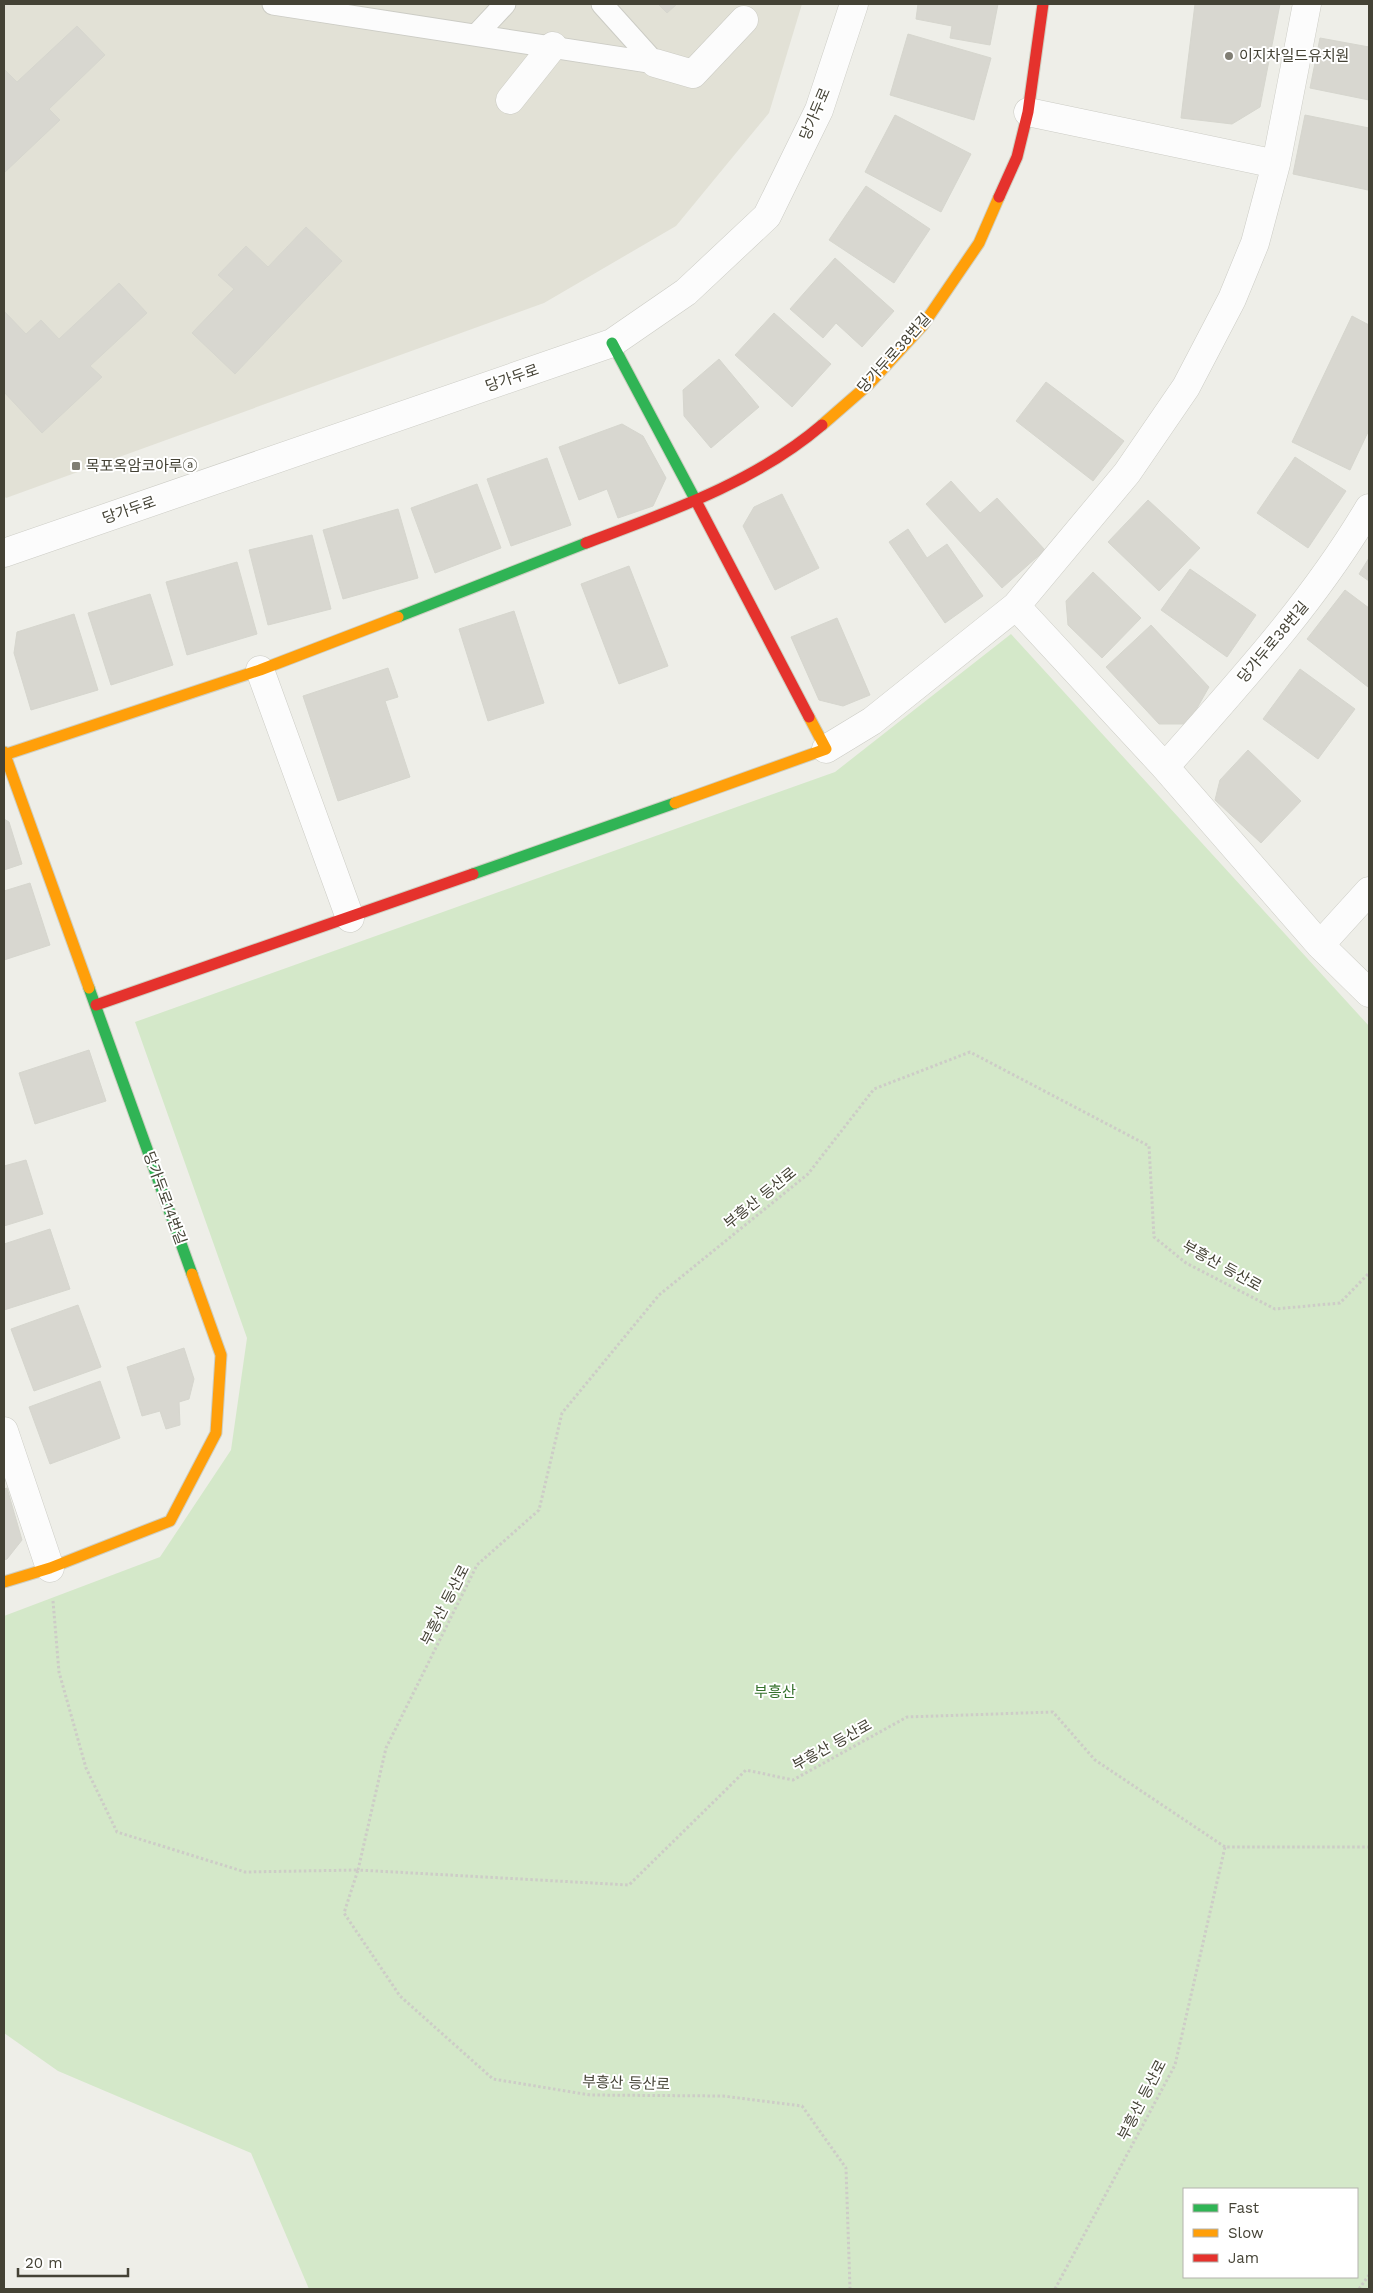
<svg xmlns="http://www.w3.org/2000/svg" width="1373" height="2293" font-family="'Work Sans','Noto Sans KR',sans-serif">
<rect width="100%" height="100%" fill="#eeeee8"/>
<path fill="#e2e1d6" d="M4,4H802L769,113L676,226L544,303L6,498L4,496Z"/>
<path fill="#d4e8c9" fill-rule="evenodd" d="M1011,634L1369,1026V2289H309L251,2153L58,2071L4,2033V1616L160,1557L231,1450L247,1338L135,1022L835,772ZM1184,2189H1357V2277H1184Z"/>
<path fill="#d8d7d0" stroke="#d6d6ce" d="M658,4H677L667,13Z
M918,4H998L990,45L950,38L952,26L916,19Z
M1195,4H1280L1260,107L1232,124L1181,118Z
M77,26L105,55L49,109L60,120L4,173V69L17,82Z
M908,34L991,58L974,120L890,95Z
M1320,38L1369,47V100L1310,88Z
M895,115L971,154L941,212L865,172Z
M1305,115L1369,128L1368,190L1293,174Z
M866,186L930,229L894,283L829,240Z
M306,227L342,261L235,374L192,333L234,289L218,275L246,246L268,267Z
M835,258L894,311L862,347L836,323L823,338L790,309Z
M119,283L147,313L90,366L102,377L42,433L4,392V311L26,334L41,320L59,339Z
M774,313L831,364L792,407L735,355Z
M1352,316L1369,325V430L1350,470L1292,442Z
M719,359L759,407L711,448L684,416L683,390Z
M1046,382L1124,441L1093,481L1016,421Z
M622,424L643,436L666,478L653,506L618,518L607,489L579,500L559,447Z
M1295,457L1346,491L1308,548L1257,513Z
M547,458L571,525L511,546L487,479Z
M951,481L980,513L997,498L1045,550L1002,588L926,504Z
M477,484L501,548L435,573L411,508Z
M782,494L819,568L775,590L743,526L754,507Z
M1148,500L1200,548L1159,591L1108,542Z
M398,509L418,578L343,599L323,530Z
M908,529L927,558L947,544L983,596L945,623L889,542Z
M312,535L331,609L268,625L249,550Z
M1369,558V581L1359,574Z
M237,562L257,634L187,655L166,582Z
M629,566L668,666L619,684L581,584Z
M1190,569L1256,615L1227,657L1161,610Z
M1093,572L1141,618L1102,658L1068,625L1066,601Z
M1345,590L1369,608L1368,687L1307,639Z
M150,594L173,665L111,685L88,613Z
M514,611L544,703L488,721L459,629Z
M74,614L98,690L31,710L14,653L17,632Z
M837,618L870,695L843,706L819,700L791,637Z
M1151,625L1209,687L1188,724H1159L1106,667Z
M388,668L398,697L385,701L410,777L338,801L303,696Z
M1300,669L1355,709L1318,759L1263,719Z
M1248,750L1301,801L1261,843L1215,800L1220,780Z
M4,819L9,822L22,864L4,870Z
M30,883L50,945L4,960V891Z
M89,1050L106,1101L35,1124L19,1073Z
M26,1160L43,1214L4,1226V1166Z
M50,1229L70,1289L4,1310V1244Z
M78,1305L101,1367L34,1391L11,1329Z
M184,1348L194,1379L189,1399L179,1402L180,1425L166,1429L160,1411L142,1416L127,1367Z
M100,1381L120,1438L50,1464L29,1407Z
M7,1488L22,1540L7,1559L4,1560V1489Z"/>
<g fill="none" stroke-linecap="round" stroke-linejoin="round">
<g stroke="#ccccc5" stroke-width="23">
<path id="lane" d="M273,4L655,63L602,4
M477,34L505,4"/>
</g>
<g stroke="#ccccc5" stroke-width="29">
<path id="street" d="M655,63L693,74L744,20
M510,100L553,46
M1028,112L1276,164
M4,553L612,343L686,292L767,216L819,110L854,4
M1016,606L1127,473L1186,387L1232,299L1255,243L1276,164L1307,4
M260,670L350,918
M826,749L872,721L1016,606L1165,767L1320,945L1369,993
M1165,767C1238,684 1313,603 1369,508
M1320,945L1369,891
M4,1431L50,1568"/>
</g>
<g stroke="#cecec1" stroke-width="13">
<path id="fast" d="M612,343L696,501
M398,617L586,543
M473,874L675,803
M89,988L192,1274"/>
</g>
<g stroke="#cecec1" stroke-width="13">
<path id="slow" d="M822,425L869,384L923,325L979,243L999,197
M4,752L89,988
M4,755L260,670L398,617
M675,803L826,749L809,717
M4,1582L50,1568L170,1521L216,1433L221,1355L192,1274"/>
</g>
<g stroke="#cecec1" stroke-width="13">
<path id="jam" d="M999,197L1017,157L1028,112L1043,4
M696,501L809,717
M586,543C668,512 754,483 822,425
M96,1005L473,874"/>
</g>
<path stroke="#cdccc7" stroke-width="3" stroke-dasharray="2.5 2.5" stroke-linecap="butt" d="M53,1601L59,1672L86,1768L117,1832L245,1872L358,1870L344,1913L400,1996L493,2079L590,2095L723,2096L802,2106L846,2168L850,2289
M1225,1847L1095,1760L1053,1712L907,1717L793,1780L746,1770L629,1885L358,1870L386,1748L477,1565L539,1510L562,1413L659,1295L808,1174L874,1089L970,1052L1149,1146L1154,1237L1186,1263L1275,1309L1340,1303L1369,1273
M1055,2289L1175,2065L1225,1847H1369
M1359,2289L1369,2275"/>
<use href="#lane" stroke="#fcfcfc" stroke-width="21"/>
<use href="#street" stroke="#fcfcfc" stroke-width="28"/>
<use href="#fast" stroke="#30b455" stroke-width="11"/>
<use href="#slow" stroke="#ff9f0a" stroke-width="11"/>
<use href="#jam" stroke="#e5322d" stroke-width="11"/>
</g>
<g fill="#807e74" stroke="#fff" stroke-width="2">
<circle cx="1229" cy="56" r="5"/>
<rect x="71" y="461" width="10" height="10" rx="2.5"/>
</g>
<g text-anchor="middle" dominant-baseline="central" stroke-width="4" stroke-linejoin="round" paint-order="stroke">
<g font-size="15" fill="#444235" stroke="#fff" text-anchor="start">
<text x="1239" y="56">이지차일드유치원</text>
<text x="86" y="466">목포옥암코아루ⓐ</text>
</g>
<g font-size="15" fill="#444235" stroke="#fff">
<text transform="translate(815 114) rotate(-67)">당가두로</text>
<text transform="translate(894 353) rotate(-48)">당가두로38번길</text>
<text transform="translate(512 378) rotate(-19)">당가두로</text>
<text transform="translate(129 510) rotate(-19)">당가두로</text>
<text transform="translate(1273 642) rotate(-50)">당가두로38번길</text>
<text transform="translate(165 1198) rotate(70)">당가두로14번길</text>
<text transform="translate(760 1198) rotate(-39)">부흥산 등산로</text>
<text transform="translate(1222 1266) rotate(29)">부흥산 등산로</text>
<text transform="translate(445 1605) rotate(-63)">부흥산 등산로</text>
<text transform="translate(832 1745) rotate(-29)">부흥산 등산로</text>
<text transform="translate(626 2083) rotate(2)">부흥산 등산로</text>
<text transform="translate(1142 2100) rotate(-63)">부흥산 등산로</text>
</g>
<g font-size="15" fill="#35712c" stroke="#fff">
<text x="775" y="1692">부흥산</text>
</g>
</g>
<rect width="1373" height="2293" fill="none" stroke="#444235" stroke-width="10"/>
<rect x="1183" y="2188" width="175" height="90" fill="#ffffff" stroke="#b4b3ae"/>
<rect x="1193" y="2204" width="25" height="8" fill="#30b455" stroke="#b4b3ae"/>
<text x="1228" y="2213" font-size="15" fill="#444235">Fast</text>
<rect x="1193" y="2229" width="25" height="8" fill="#ff9f0a" stroke="#b4b3ae"/>
<text x="1228" y="2238" font-size="15" fill="#444235">Slow</text>
<rect x="1193" y="2254" width="25" height="8" fill="#e5322d" stroke="#b4b3ae"/>
<text x="1228" y="2263" font-size="15" fill="#444235">Jam</text>
<path d="M18 2268v8h110v-8" fill="none" stroke="#444235" stroke-width="2.5"/>
<text x="25" y="2268" font-size="15" fill="#444235" stroke="#ffffff" stroke-width="4" paint-order="stroke">20 m</text>
</svg>
